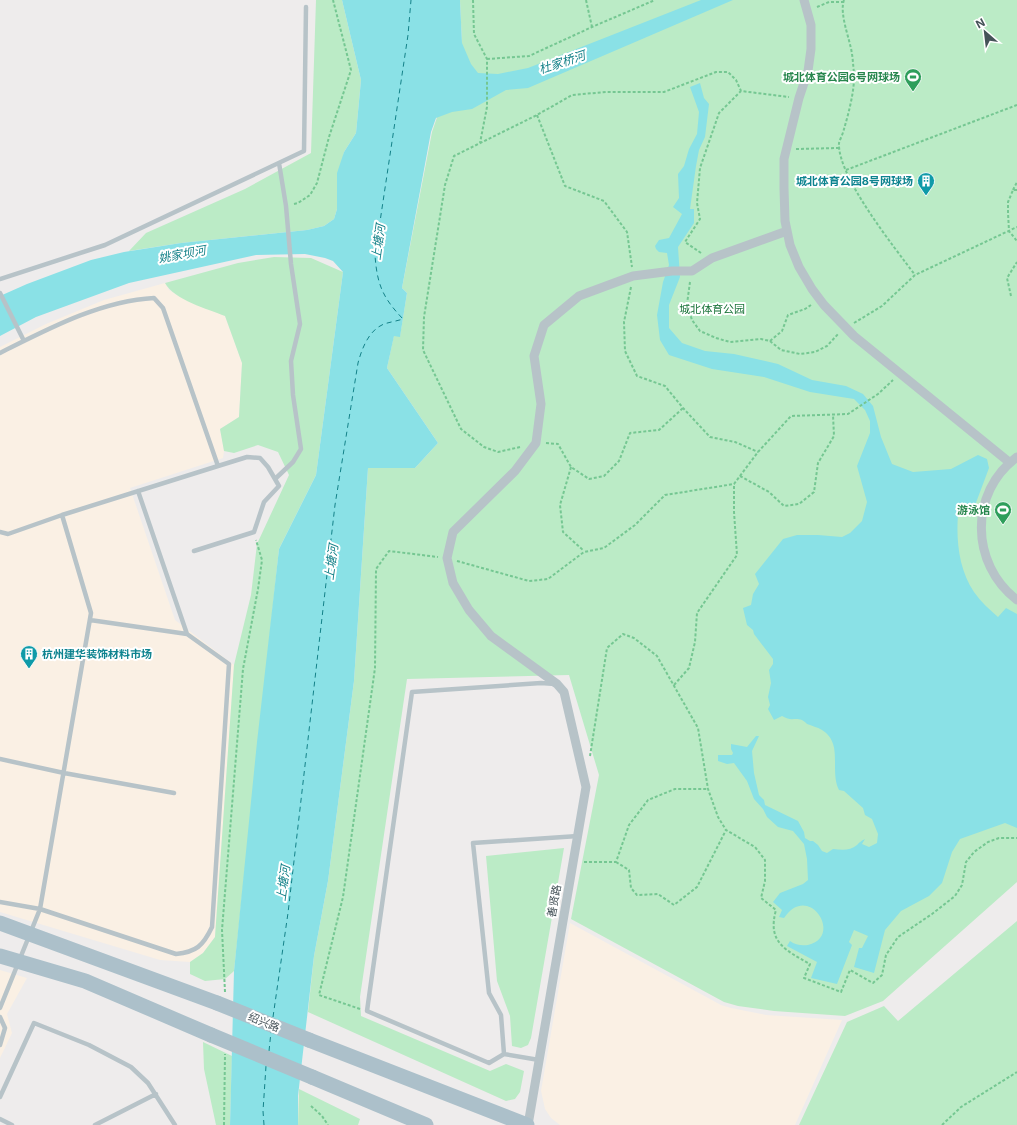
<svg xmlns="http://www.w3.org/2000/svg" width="1017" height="1125" font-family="Inter,'Noto Sans SC',sans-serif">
<rect width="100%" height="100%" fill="#eeecec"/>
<path fill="#faf0e4" d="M165,283L169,290L182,298L225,316L242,363L239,417L220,429L224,451L223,458L130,488L175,620L234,665L215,937L203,953L190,962L160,960L0,912V347L46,324L104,300Z
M570,923L721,1005L731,1008L766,1015L842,1020L795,1125H560L551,1118L545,1109L541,1091Z
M0,970L27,978L7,1014L12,1033L0,1058Z"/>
<path fill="#bbebc6" d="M316,0H342L361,80L356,133L344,152L337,193V209L334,219L324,226L307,230L181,243L129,251L146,233L245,189L311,153Z
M460,0H1017V882L883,1001L845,1016L774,1011L738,1006L724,1002L571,919L599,775L569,675L407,679L360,997L361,1016L490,1071L506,1064L524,1071L520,1092L515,1099L506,1101L308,1012L314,956L328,881L354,681L368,468H415L438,443L387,368L394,335L400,336L407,293L402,288L432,132L462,44Z
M274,257L311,258L343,272L316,475L279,549L234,971L225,979L205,981L190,974V962L203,953L215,937L234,665L251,595L257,544L289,475L278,452L258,445L234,453L224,451L220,429L239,417L242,363L225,316C208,309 174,300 165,283L238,263Z
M564,848L531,1038L528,1045L521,1048L512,1046L510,1016L497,981L486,856Z
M1017,921V1125H799L847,1022L884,1006L898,1021Z
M203,1042L232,1056L230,1125H216L204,1069Z
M299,1089L360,1119L358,1125H298Z"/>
<path fill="#8ae1e6" d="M342,0H460L462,43L471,64L478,73L498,74L528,68L701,0H733L528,88L506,90L472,109L452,112L436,118L431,132L402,288L407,293L400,337L394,336L387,368L438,443L415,468H368L354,681L328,881L314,956L298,1096V1125H230L234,971L257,742L279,549L316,475L343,272L333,261L325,258L305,254L256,255L129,283L36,317L0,336V296L27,284L91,260L124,252L181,243L307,230L324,226L334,219L337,209V173L344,152L356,133L361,80Z
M700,83L704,98L709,104L705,137L699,150L696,166L690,209H694V223L678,247L680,277L669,305V328L682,343L705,351L734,354L778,364L812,380L846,386L863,394L873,406L881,437L892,464L913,472L951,469L978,455L987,459L989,468L971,516L958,515C956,541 959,570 974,592C981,602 990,610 998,617L1006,608L1017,614V828L1005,823L960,839L952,852L942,883L929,896L901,911L885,930L874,973L854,967L859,948H862L868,936L854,930L849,942L852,945L837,984L811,978L817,962L787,946L790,941C795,945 802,946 808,945C844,937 809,881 784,918L779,917L782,910L773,902L780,893L803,884L808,880L807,859L804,844L793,831L778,827L767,817L763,809L754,799L747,781L734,763L727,764L718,761V755H732L733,753L731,749V744L747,747L756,736H759L752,751L754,773L759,795L764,800L765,805L798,821L804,832L805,838L810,841H813L818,845L822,851L827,853L833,849C842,850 850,851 857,845C860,842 861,841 865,839L862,844L869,847L877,843L878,834L872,819L865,815L863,808L844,791L839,790C829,770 844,744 822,730C817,727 812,726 807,724C806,723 804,721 802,720C794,717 792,722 782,716L774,720L768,709L770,705L768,697L771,683L769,670L773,664V659L754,634L753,630L747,625L743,608L751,605L753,594L759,584L755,574L783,539L797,535H818L842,537L850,533L862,521L867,502L857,466L870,433V421L865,410L854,399L810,392L764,377L712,369L669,355L660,340L657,315L663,282L669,265L667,253L659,252L656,249L655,246L659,240L669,238L682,214L673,207L679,198L678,174L684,166L689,149L697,134L699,112L690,87Z"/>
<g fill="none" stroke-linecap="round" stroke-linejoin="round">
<path stroke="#138188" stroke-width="1" stroke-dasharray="5 4" stroke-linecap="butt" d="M273,1017L288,913L335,505L358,363C362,348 369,330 384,324C390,322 397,321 403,319C383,298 377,285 375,255L408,35L411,0
M269,1051L271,1032
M264,1125L263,1111L266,1066"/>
<path stroke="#75c792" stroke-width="2" stroke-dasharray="3 2" stroke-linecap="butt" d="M473,0L474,34L487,59V107L480,143
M586,0L592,27
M844,0C839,14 850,39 852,54C853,60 853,66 854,72C855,89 849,112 844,129C843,134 840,139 839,143C837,176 895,248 915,275
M817,7L829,2H843
M487,59L529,56L592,27L655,0
M537,115L565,186L604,201L627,232L632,267
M796,149L839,148
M846,170L1017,105
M1013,190L1017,182
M1017,190H1013L1008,202V213L1009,231L1017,241
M294,204L298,203L310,195L317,183L329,137L351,70L333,0
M701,253L685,242L700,219L697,203L700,168L719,113L741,91
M690,282L687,304L692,320L700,331L716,338L730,342L761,339L770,341L782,331L788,315L805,309L811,305
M631,287L624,322L625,351L637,376L665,386L683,408L710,437L735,442L758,452
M1011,296L1007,278L1017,262
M854,323L882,306L915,275L1017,227
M770,341L781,350L800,354L815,352L827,346L839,333
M546,443L558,444L571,467L589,479L604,476L619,461L630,433L659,430L683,408
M520,447L498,452L484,447L461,429L423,350L424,317L445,185L454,156L537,115L572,95L606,92H664L716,72H728L736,80L741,91L789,97
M571,467L560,505L563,532L584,551
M740,476L769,492L784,506L799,504L814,492L818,463L834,436L833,415
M457,561L529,581L548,579L584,552L604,548L635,525L665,495L734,484L758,452L791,416L848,414L878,394L893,380
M674,685L689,668L695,642L697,613L737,555L734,512V484
M590,756L607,648L623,634L634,638L657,656L698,728L708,789L718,817L726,830L755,847L765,860V881L761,898L776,910C767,942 785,950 810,964L804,978L841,992L850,970L873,983L882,975L886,955L898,937L932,914L955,896L962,885L966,862L974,852L988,842L999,838H1017
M584,862H616L629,825L648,800L675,789H708
M616,862L629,870L631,888L637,895L658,894L674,905L697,887L726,830
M225,992L222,930L243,669L258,589L262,560L256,540
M360,1009L319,995L343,897L375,668L376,569L389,551L438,557
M311,1106L322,1116L328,1125
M224,1125L225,1054
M942,1125L961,1107L1017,1072"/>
<path stroke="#b7c3c8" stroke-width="4.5" d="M0,279L105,245L304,151L306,7
M0,293L24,341
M0,353C48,329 100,301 154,298L163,308L218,466L62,515L8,534L0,532
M275,479L293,462L301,449L293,395L291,361L300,324L291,264L286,206L279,163
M138,491L187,634
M194,551L254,532L264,502L279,486L268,467L260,458L247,457L218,466
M0,759L64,773L174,793
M0,902L40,909L176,954C196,952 203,946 212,927L229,664L187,634L90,620
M0,1008L40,909L91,613L62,515
M0,1017L5,1028L0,1045
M504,1054L489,1063L367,1011L412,692L541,683L555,684
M539,1060L504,1054L501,1015L489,993L473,843L578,836
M0,1097L34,1023L89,1045L131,1067L148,1083L175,1125
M0,1119L12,1125
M95,1125L156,1094"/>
<path stroke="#b7c3c8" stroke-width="9" d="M804,0L811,25V49L808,71L799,98L784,159V188L785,221L790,245L799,267L812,289L824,305L854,336L1009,462
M1017,457C969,492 970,564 1017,600
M528,1125L586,787L564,692L557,684L491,636L469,610L453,583L447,558L453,532L515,471L536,443L541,404L534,356L544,325L579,296L633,276L672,271H692L712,258L787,231"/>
<path stroke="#acc0ca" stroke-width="15" d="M0,923L217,1003
M0,956L85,981L211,1035
M309,1040L527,1125
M312,1077L426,1125"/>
<path stroke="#acc0ca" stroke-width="15" d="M217,1003L309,1040
M211,1035L312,1077"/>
</g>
<defs>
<g id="stadium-pin" transform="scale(0.9)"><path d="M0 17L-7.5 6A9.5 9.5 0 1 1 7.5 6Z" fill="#2e9e5b" stroke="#fff"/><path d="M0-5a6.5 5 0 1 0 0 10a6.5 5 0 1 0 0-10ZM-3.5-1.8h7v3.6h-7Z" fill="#fff"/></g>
<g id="building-pin" transform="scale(0.9)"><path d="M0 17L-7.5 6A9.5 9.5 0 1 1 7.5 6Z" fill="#0f9aa8" stroke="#fff"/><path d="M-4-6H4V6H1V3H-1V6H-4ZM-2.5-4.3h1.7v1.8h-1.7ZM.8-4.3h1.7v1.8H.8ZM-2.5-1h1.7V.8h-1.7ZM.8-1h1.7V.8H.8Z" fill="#fff"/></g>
</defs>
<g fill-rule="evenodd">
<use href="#stadium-pin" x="913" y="77"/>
<use href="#building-pin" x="926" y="181"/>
<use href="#stadium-pin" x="1003" y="510"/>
<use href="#building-pin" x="29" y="654"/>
</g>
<g text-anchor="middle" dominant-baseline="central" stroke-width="4" stroke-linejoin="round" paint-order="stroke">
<g font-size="11" font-weight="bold" fill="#27864d" stroke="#fff" text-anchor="end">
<text x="900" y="77">城北体育公园6号网球场</text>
<text x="990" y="510">游泳馆</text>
</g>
<g font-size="11" font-weight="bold" fill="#0d838f" stroke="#fff" text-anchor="end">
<text x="913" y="181">城北体育公园8号网球场</text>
<text x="42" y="654" text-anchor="start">杭州建华装饰材料市场</text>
</g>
<g font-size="11" fill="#1b743a" stroke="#fff">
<text x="712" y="309">城北体育公园</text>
</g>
<g font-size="11" fill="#455258" stroke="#fff">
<text transform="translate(554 901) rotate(-80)">善贤路</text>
<text transform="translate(264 1022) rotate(22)">绍兴路</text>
</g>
<g font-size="12" font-style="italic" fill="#138188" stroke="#fff">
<text transform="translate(562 62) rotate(-18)">杜家桥河</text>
<text transform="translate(378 242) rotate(-82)">上塘河</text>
<text transform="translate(182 254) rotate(-10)">姚家坝河</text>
<text transform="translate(331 562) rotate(-82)">上塘河</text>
<text transform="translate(283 883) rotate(-82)">上塘河</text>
</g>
</g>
<g transform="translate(985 32) rotate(332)" stroke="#ffffff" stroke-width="3" paint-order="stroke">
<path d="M0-3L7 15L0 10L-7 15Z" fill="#455258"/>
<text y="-6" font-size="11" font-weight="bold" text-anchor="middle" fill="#455258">N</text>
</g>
</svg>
